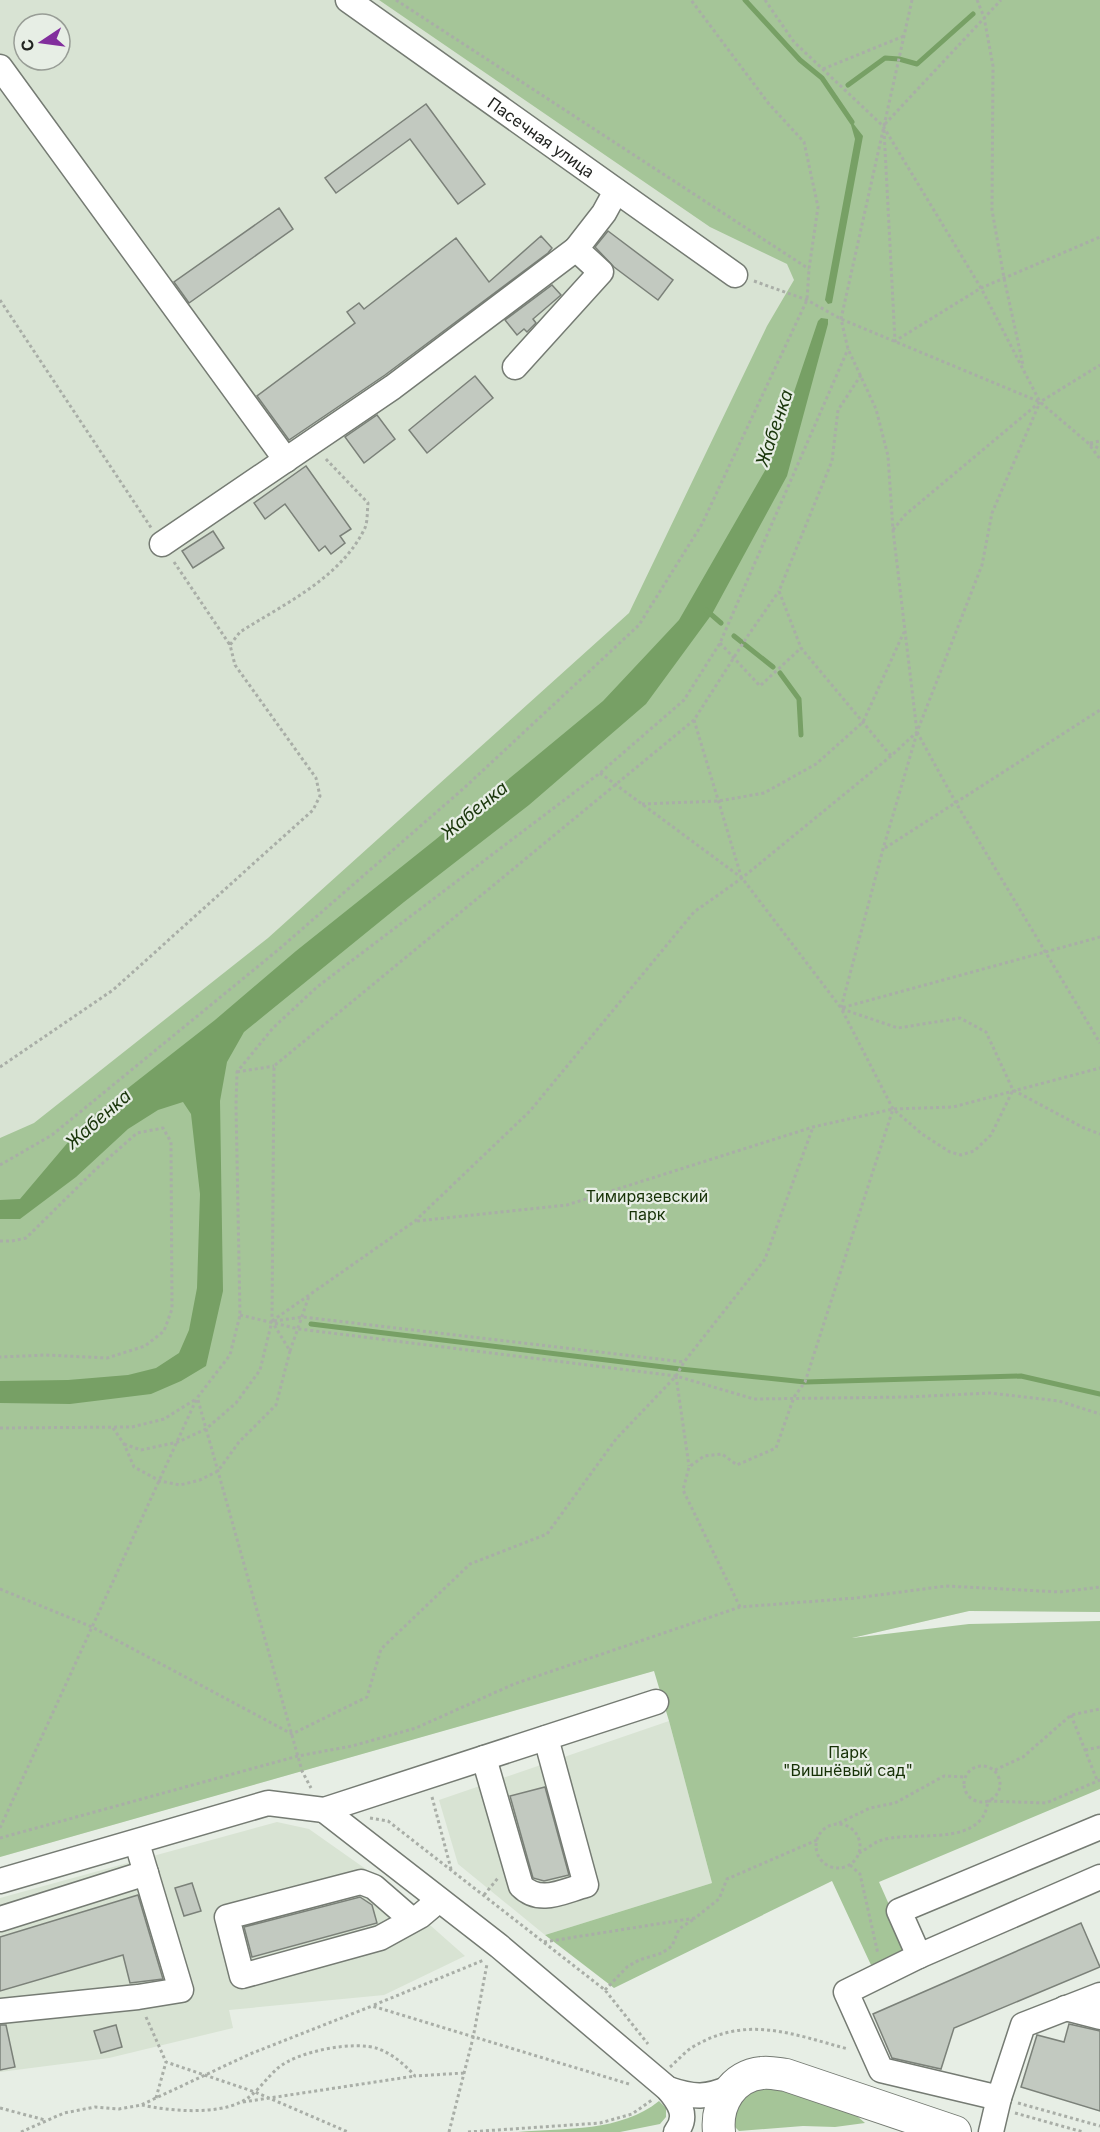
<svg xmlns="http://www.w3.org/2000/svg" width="1100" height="2132" font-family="Inter,sans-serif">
<rect width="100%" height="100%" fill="#e7eee5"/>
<path fill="#d8e3d3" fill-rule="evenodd" d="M0,0H1100V1612L969,1611L843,1640L727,1650L0,1857ZM24,24H60V60H24Z
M669,1721L712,1883L545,1935L458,1864L439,1800Z
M277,1822L309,1829L370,1872L465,1956L384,1995L229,2010L233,2028L109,2058L0,2072V1898Z"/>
<path fill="#a5c598" d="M379,0H1100V1612L969,1611L852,1638L969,1624L1100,1621V1789L879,1882L910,1952L871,1965L832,1881L614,1988L545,1935L712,1883L669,1721L654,1671L0,1857V1138L34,1123L268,938L629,613L767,326L794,280L787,264L710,227Z
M764,2087L777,2088L857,2116L865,2123L835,2127L803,2126L739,2131L733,2125C738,2103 741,2093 764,2087Z
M659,2101L666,2108V2117L660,2124L620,2132H518C565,2128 621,2132 659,2101Z"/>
<path fill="#77a065" d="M849,118L863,136L832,303L828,304L825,300L855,139Z
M821,318L828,319V324L787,476L712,614L646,704L529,805L404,902L244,1032L227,1062L220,1101L223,1291L206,1366L181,1381L151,1394L70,1404L0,1403V1381L68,1380L128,1375L156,1368L179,1353L189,1330L197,1288L200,1194L191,1114L183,1102L158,1110L128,1129L76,1177L20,1219H0V1200L20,1199L86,1121L215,1020L296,951L435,840L603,701L679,620L771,460L818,321Z"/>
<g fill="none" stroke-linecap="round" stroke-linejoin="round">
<path stroke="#77a065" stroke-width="5" d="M745,0L800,60L822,78L852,122
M848,85L885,58L899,59L917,64L973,14
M706,610L721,623
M734,636L773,667
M780,673L799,699L801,735
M311,1324L680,1369L805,1382L1021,1376L1100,1394"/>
</g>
<path fill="#c2c9c0" stroke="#7b8179" stroke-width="1.5" d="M426,104L485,184L458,204L410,139L336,193L325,178Z
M279,208L293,229L189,303L174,282Z
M608,231L673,280L658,300L614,267L595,247Z
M541,236L552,248L548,253L385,375L289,440L257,396L355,323L347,312L359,303L364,309L456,238L489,282Z
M552,285L561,295L533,319L536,323L527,332L524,329L517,335L505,320Z
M475,376L493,398L427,453L409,430Z
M377,415L395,439L364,463L345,437Z
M306,466L351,529L340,536L345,543L331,554L325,546L319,551L285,504L265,519L254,503Z
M213,531L224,548L193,568L182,551Z
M545,1787L569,1875L544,1881L533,1878L510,1796Z
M192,1883L201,1911L184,1916L175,1888Z
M138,1895L163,1979L130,1983L123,1955L0,1991V1937Z
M360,1897L372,1905L377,1923L252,1957L244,1927Z
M1081,1923L1100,1967L954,2028L941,2069L892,2058L873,2014Z
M1069,2024L1100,2031V2111L1021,2087L1037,2035L1064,2042Z
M0,2025H6L15,2067L0,2070Z
M116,2025L122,2047L101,2053L94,2031Z"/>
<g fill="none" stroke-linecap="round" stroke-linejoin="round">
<g stroke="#757b73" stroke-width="27">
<g id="minor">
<path id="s1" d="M348,0L735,275"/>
<path d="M0,67L286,460"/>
<path d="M576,249L604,213L616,191"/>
<path d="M162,544L393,387L576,249L601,272L515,367"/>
<path d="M484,1758L521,1886C540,1905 563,1891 586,1885L546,1738"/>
<path d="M324,1810L499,1946L668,2089C679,2102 689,2116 676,2132"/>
<path d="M1100,1877L919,1956L846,1992L881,2070L999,2098L1023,2025L1100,1995"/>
<path d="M0,1881L268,1803L324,1810L656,1702"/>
<path d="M0,1919L146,1873"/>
<path d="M412,1920L374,1887L361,1882L227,1917L242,1976L380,1938L420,1916L439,1900"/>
<path d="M919,1956L899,1911L1100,1827"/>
<path d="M1065,2008L1100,2017"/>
<path d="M0,2011L138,1997L181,1990L137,1843"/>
<path d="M668,2089C695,2098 706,2098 732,2087"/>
<path d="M991,2132L999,2098"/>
</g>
</g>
<g stroke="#757b73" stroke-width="34">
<path id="major" d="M719,2132C716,2104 732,2076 762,2073C770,2072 778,2074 786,2075L955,2132"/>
</g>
<path stroke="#a9aea7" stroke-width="3" stroke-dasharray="3 3" stroke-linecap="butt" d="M396,0L809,269
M765,0L794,42L883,126L981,288L1040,402
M912,0L841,319L848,349L876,409L888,456L893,530L917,732L956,803L1100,1043
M977,0L984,17L993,66L992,210L1004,278L1023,365
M823,69L904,36
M885,124L1001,0
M884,130L895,341L981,288L1100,237
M754,281L807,300L841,319L1040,402L1088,443L1100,459
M0,300L152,529
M861,375L838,410L832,461L779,591L801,648L891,756
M1090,443L1100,441
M1090,444L1100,449
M893,530L905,515L1040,402L1100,365
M174,562L230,645
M720,643L760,686L801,648
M694,720L741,876
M917,733L883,849L841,1008L893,1109L922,1134L950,1152L961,1155L974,1151L991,1135L1013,1090
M600,773L742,878L841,1008L1100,937
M642,804L719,801L764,793L816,764L863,722L904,632
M885,848L1100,710
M842,1009L898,1028L960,1018L986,1032L1013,1090L1084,1128L1100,1134
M0,1067L113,990L313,810L320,796L316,778L235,665L230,645L240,632C284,604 339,579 364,530C368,523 367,511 368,503L324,457
M237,1072L274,1066
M0,1165L52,1135L278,950L463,789L639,625L702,524L807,300L809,269L818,207L804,142L769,104L691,0
M417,1221L567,1205L813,1127L893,1109L953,1107L1100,1068
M0,1241H12L26,1238L95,1170L137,1133L163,1128L171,1142L172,1309L164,1331L145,1346L107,1358L46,1355L0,1357
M240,1315L299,1329L676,1376L754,1399L907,1397L990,1393L1059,1401L1100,1414
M272,1321L415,1221L530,1111L694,912L742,878L891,756L917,732L982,565L992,513L1040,402
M274,1321L303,1317L684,1362
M290,1351L309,1296
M676,1376L689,1466
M198,1400L302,1771L311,1788
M0,1428L132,1427L164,1419L196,1399
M113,1428L124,1444L134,1467L160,1481L180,1485L200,1480L218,1471L239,1442L276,1405L290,1351L273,1323
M124,1444L141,1450L178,1442L206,1429L236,1403L260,1370L272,1321L274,1066L694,720L747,637L779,591
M0,1589L92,1627L292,1734L367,1697L381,1649L470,1564L547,1534L616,1439L676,1376L684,1362L765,1259L813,1127
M740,1607L683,1490L689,1467L704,1456L722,1454L737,1465L776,1448L794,1397L805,1382L893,1109
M1071,1715L1097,1780
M1085,1750L1100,1747
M964 1784a18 18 0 1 1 36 0a18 18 0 1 1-36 0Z
M995,1770L1023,1757L1071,1715L1100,1709
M432,1797L451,1869
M370,1818L388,1821L605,1990L648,2044
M839,1823L870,1808L895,1803L944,1776L965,1777
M816 1846a22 22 0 1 1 44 0a22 22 0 1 1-44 0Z
M0,1828L197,1398L230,1355L240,1315L236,1105L237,1072L273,1028L317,987L600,773L684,700L720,643L848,349
M0,1838L298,1756L352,1746L416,1728L514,1684L740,1607L856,1598L946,1586L1060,1592L1100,1587
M859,1853C865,1850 872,1844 879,1841C907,1830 966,1846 984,1815C986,1811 987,1806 988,1801L1046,1803L1100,1780
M850,1865L860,1874L878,1954
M484,1895L498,1878
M544,1942L695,1918L719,1899L727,1879L817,1840
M605,1990L627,1967L639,1960L662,1953L672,1946L679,1929L694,1919
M374,2005L484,1960
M146,2017L166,2062L255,2092L348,2132
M670,2067C677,2061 684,2053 691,2048C746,2014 792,2034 848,2049
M156,2098L166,2062
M243,2102L415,2076
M1018,2103L1100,2126
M142,2105C169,2111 215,2115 241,2102C256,2095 266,2078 278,2068C298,2051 355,2040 379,2049C394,2055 405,2065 415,2076L464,2073
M0,2108L45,2120
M1015,2113L1083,2132
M21,2132L64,2113L95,2107L119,2109L141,2105L250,2054L372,2006L629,2084
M449,2132L473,2038L487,1964
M468,2132L600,2123L632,2114L652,2100"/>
<use href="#minor" stroke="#fff" stroke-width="24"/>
<use href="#major" stroke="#fff" stroke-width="32"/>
</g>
<g text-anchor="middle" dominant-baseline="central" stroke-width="4.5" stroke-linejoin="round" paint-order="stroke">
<g font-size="16" fill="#212320" stroke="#e7eee5">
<text stroke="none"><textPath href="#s1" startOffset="237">Пасечная улица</textPath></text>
</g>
<g font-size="16" fill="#163106" stroke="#e7eee5">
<text x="647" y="1196">Тимирязевский<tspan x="647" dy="18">парк</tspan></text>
<text x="848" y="1752">Парк<tspan x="848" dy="18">"Вишнёвый сад"</tspan></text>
</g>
<g font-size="18" font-style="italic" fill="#1a360b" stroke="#e7eee5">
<text transform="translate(774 428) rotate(-71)">Жабенка</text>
<text transform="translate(474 810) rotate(-39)">Жабенка</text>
<text transform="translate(98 1119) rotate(-41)">Жабенка</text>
</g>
</g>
<g transform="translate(42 42) rotate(257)"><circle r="28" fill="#e7eee5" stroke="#989d96" stroke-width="1.5"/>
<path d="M0-4.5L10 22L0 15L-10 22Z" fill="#822e9d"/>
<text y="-9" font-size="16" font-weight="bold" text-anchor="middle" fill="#212320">С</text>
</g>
</svg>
